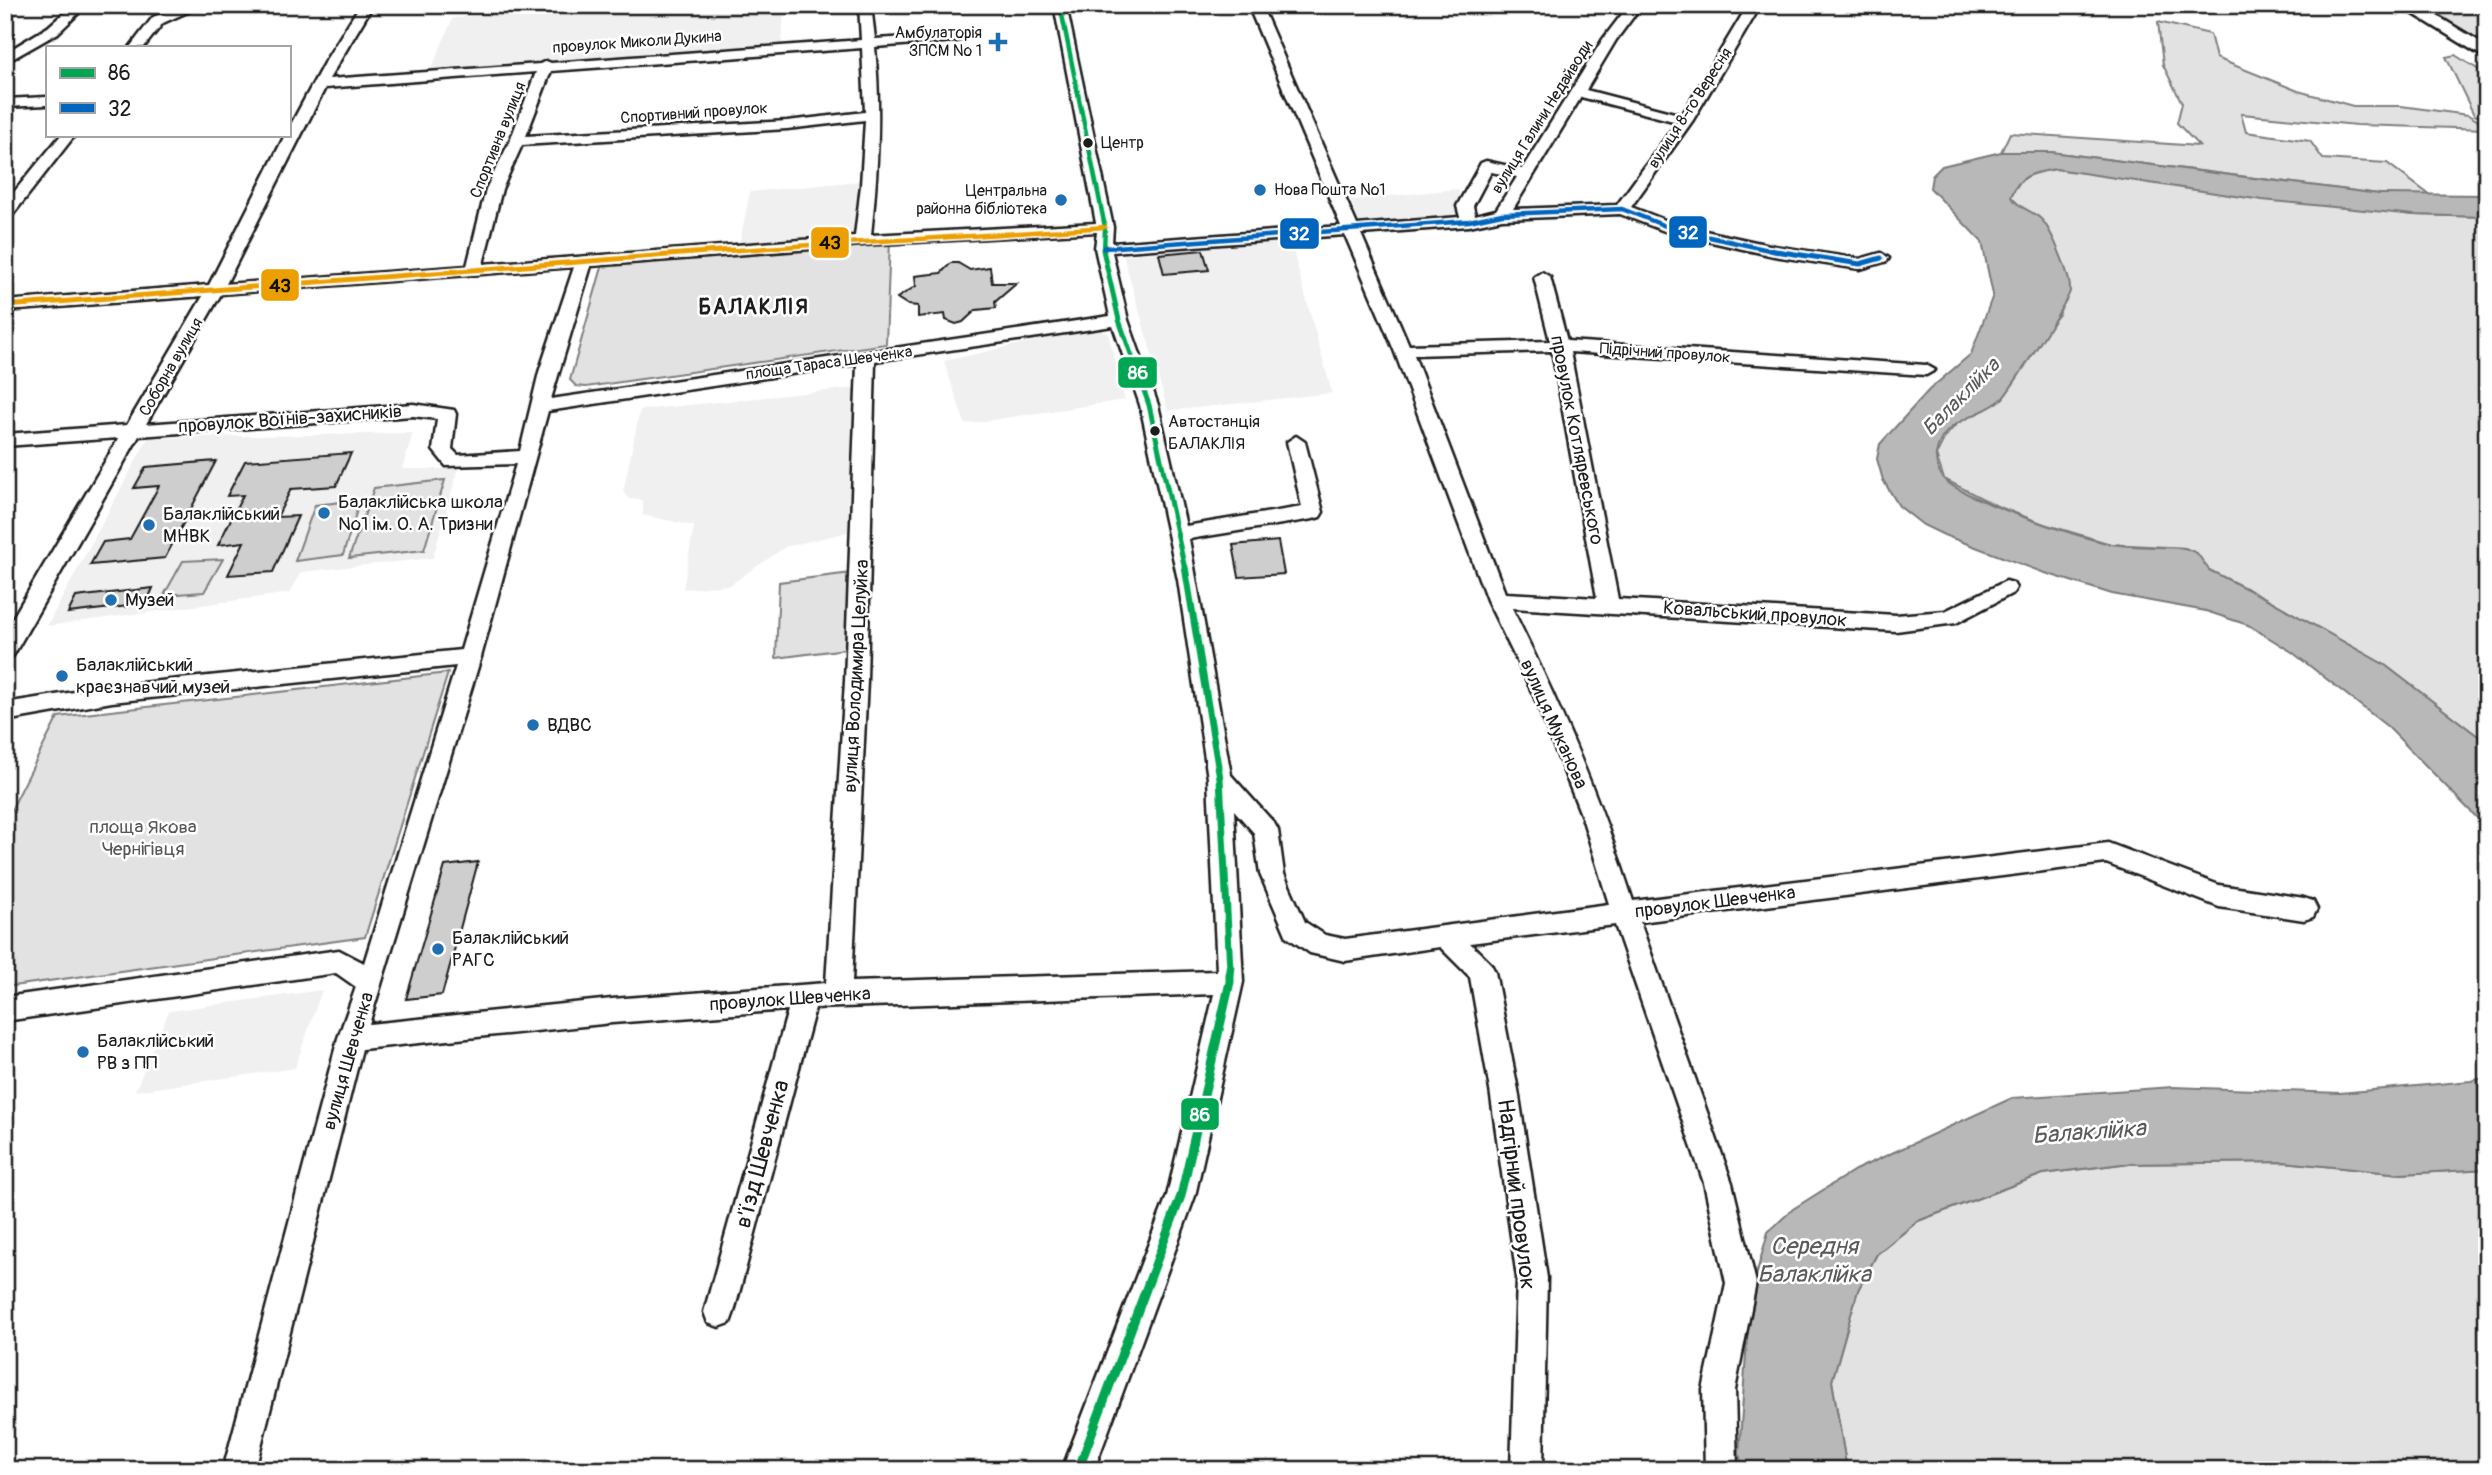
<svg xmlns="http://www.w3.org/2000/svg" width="2492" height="1475" font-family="Pangolin,sans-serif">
<rect width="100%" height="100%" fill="#fff"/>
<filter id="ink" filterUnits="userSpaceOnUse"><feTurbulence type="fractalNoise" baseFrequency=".0143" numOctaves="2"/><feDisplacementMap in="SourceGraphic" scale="14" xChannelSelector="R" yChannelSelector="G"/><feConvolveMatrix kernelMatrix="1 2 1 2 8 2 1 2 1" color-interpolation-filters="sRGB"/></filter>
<g filter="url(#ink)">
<path fill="#f0f0f0" d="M619,5H784L782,45L431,70L453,18Z
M860,181L855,234L850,238L739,246L750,192Z
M1458,189L1462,217L1360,226L1351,200Z
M1290,240L1332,393L1168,411L1123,255Z
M1093,328L1108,333L1125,400L965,424L944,361Z
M855,388L848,532L785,547L730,585L683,589L694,526L643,515V500L629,499L623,492L640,410Z
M413,433L402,469H458L433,558L301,572L290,593L47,626L148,438Z
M322,990L295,1068L135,1091L169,1011Z"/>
<path fill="#e2e2e2" stroke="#7f7f7f" stroke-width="2" d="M2419,5H2487V47Z
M2158,22L2210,34L2216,58L2298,91L2353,106H2401L2468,115L2487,126V129L2357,125L2241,114L2246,132L2310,141L2323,159L2387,163L2431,196L2379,194L2051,152H2001L2010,133L2199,146L2177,123L2182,103L2163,65Z
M2455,55L2487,75V120L2474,115L2446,57Z
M2056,169L2414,215L2487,217V743L2385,665L2269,600L2209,570L2185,548L2111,544L2044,524L1997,506L1944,479L1936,455L1945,437L1960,420L2002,399L2047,329L2060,313L2021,207L2011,197C2020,174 2034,173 2056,169Z
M890,240L886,344L586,387L576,386L570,380L604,260Z
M445,480L424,550L349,558L374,488Z
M360,500L343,555L295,561L315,505Z
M223,559L204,592L164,595L183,561Z
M852,573L853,648L776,658L779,582Z
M448,673L365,937L5,987V822L58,717Z
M2284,1162L2401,1174L2487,1169V1470H1847L1832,1381L1858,1290L1877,1254L1918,1221L2043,1174L2122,1164Z"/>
<path fill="#b8b8b8" stroke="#7a7a7a" stroke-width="2" d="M2001,152H2051L2379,194L2487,195V217L2414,215L2262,200L2056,169C2034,173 2019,174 2011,197C2018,208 2031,210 2040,218C2051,228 2071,276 2070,291C2070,298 2010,390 2003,398C1983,418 1943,416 1936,454C1935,461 1939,474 1944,479C1961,498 2082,539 2111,544C2135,548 2161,546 2185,548L2197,553L2209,570L2269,600L2385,665L2487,743V828L2388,727L2292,652L2248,625L2206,611L2112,594L2042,572L1944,535L1923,525L1899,506L1883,480L1877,459L1880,444L1929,390L1971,354L1993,295L1982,242L1930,188L1932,176L1942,166Z
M2487,1077V1169L2401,1174L2284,1162L2122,1164L2043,1174L1918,1221L1877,1254L1858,1290L1832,1381L1847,1470H1743L1739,1454L1750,1297L1768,1232L1793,1209L1855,1170L2012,1098L2173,1087L2340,1093L2471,1081Z"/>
<path fill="#cecece" stroke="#1c1c1c" stroke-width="2" d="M1203,250L1209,270L1164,274L1159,254Z
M951,263H958L970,270L990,267L992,283H1017L995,302L996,308L976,310L963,322L956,324L946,320L945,314L918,317V306L908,305L897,298L916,286L915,276L941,273Z
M351,453L336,486L291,489L277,517L298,516L273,572L228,575L244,542L218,545L243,495L227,496L245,461Z
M216,461L165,558L90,565L103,542L130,539L159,486L134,488L146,467Z
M1278,541L1284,574L1239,577L1233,545Z
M153,588L146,604L68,613L76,597Z
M478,862L442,995L406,999L445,866Z"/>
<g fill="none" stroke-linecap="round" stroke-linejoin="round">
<g stroke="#1c1c1c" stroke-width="5">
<path id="minor" d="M73,5H87L58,33L5,63V53L48,27Z
M185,5H203L163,23L144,47H130L153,17Z
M360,5H373L329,79L540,64L546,61L551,63L861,40L859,5H871L875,39L961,34V40L956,41L875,47C881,110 878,172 871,235L1096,223L1054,5H1066L1113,227L1112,243L1341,226L1248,5H1261L1357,225L1460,217L1457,206L1481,163L1486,161L1522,169L1603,39L1629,5H1642L1616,40L1586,90L1682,115L1748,5H1761L1693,120L1631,207L1678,225L1774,246L1860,259L1881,253L1889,258L1887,261L1860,269L1774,256L1667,232L1620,214L1502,219L1469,226L1361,234L1409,345L1550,341L1534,277L1542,272L1550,277L1567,341L1926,365L1935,370L1926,375L1570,352L1618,599L1896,615L1945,611L2006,581L2013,583L2016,588L2013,593L1956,623L1896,631L1512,608C1560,704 1600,798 1633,901L2108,843L2219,885L2304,898L2313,901L2317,909L2313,917L2304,920L2219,907L2106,863L1640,922L1732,1183L1756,1283L1735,1390L1737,1470H1705L1703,1390L1726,1283L1704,1183L1615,925L1470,943L1491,964L1495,972L1518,1090L1547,1278L1543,1470H1511L1517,1278L1490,1090L1470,977L1440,947L1345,961L1310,953L1287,937L1260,874L1254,833L1234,810L1243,982L1195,1196L1094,1470H1062L1167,1196L1214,994L815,1008L734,1312L730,1323L719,1327L708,1323L704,1312L788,1010L612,1023L362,1049L255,1470H223L338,1038L356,987L336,973L5,1021V997L339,950L364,963L456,666L112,702L5,721V703L112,686L461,650L516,464L446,466L433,450L437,419L413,416L139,436L13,656L5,658V631L119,438L5,446V434L127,425L203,296L5,311V301L209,285L278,149L285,135H289V128L324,63ZM862,48L865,112L787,121L526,136L551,71ZM536,72L510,141L486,189L467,266L226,284L325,88ZM1581,97L1677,122L1617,205L1513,209ZM865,120L861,185L855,236L483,264L502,189L522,145L787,129ZM1491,172L1517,177L1496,210L1475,215L1473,206ZM1097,232L1095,248L1110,316L551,399L591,266L862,245ZM1345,235L1394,350L1487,600L1534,696L1582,817L1609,904L1345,939L1325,935L1305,922L1284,874L1278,830L1274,823L1231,775L1189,539L1313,519L1320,517L1323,512L1305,442L1296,436L1287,442L1302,507L1186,526L1158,405L1128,320L1112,252ZM574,267L539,372L520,451L458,455L452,449L456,414L454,410L413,404L146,424L221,294ZM1113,326L1140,405L1178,580L1208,778L1217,971L852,982L867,681L875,361ZM1552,351L1597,598L1505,593L1414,355ZM857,364L845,681L826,983L612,999L369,1024L481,657L548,411Z
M47,97V105L5,107V99Z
M61,135H75L11,217L5,219V203Z"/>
</g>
<g stroke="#1c1c1c" stroke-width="5">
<path id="major" d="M2399,5H2419L2487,46V59Z"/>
</g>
<use href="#minor" fill="#fff" fill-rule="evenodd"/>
<use href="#major" fill="#fff" fill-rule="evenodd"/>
<g stroke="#fff" stroke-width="8">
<path id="bus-1-far3" d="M1060,5L1105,227L1104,252"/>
</g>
<g stroke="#fff" stroke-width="10">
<path id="bus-1-far2" d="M1103,250L1119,320L1149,405L1185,569"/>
</g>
<g stroke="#fff" stroke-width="12">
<path id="bus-1-far1" d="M1185,567L1220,778L1230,969"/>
</g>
<g stroke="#fff" stroke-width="14">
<path id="bus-1" d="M1078,1470L1181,1196L1230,982V968"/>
</g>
<g stroke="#fff" stroke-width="8">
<path id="bus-2-far1" d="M1103,248L1469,221L1502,214L1622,209L1673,229L1778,252"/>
</g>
<g stroke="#fff" stroke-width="10">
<path id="bus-2" d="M1769,250L1860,264L1881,258"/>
</g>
<g stroke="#fff" stroke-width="8">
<path id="bus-3-far1" d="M710,252C842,242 974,237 1105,227"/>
</g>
<g stroke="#fff" stroke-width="10">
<path id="bus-3" d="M5,306L733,250"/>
</g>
<use href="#bus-1-far3" stroke="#00a651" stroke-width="4.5"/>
<use href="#bus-1-far2" stroke="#00a651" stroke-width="5"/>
<use href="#bus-1-far1" stroke="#00a651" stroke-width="7"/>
<use href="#bus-1" stroke="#00a651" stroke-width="9"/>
<use href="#bus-2-far1" stroke="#0065bd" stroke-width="4.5"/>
<use href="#bus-2" stroke="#0065bd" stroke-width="5"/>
<use href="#bus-3-far1" stroke="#ec9f01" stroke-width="4.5"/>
<use href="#bus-3" stroke="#ec9f01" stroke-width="5"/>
</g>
</g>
<g fill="#1f6fb2" stroke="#fff" stroke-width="2.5">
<path d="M994.5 31.5h7v7h7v7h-7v7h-7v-7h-7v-7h7z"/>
<circle cx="1260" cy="190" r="7"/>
<circle cx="1061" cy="200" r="7"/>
<circle cx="324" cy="513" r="7"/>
<circle cx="149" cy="525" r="7"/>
<circle cx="111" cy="600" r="7"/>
<circle cx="62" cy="676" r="7"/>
<circle cx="533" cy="725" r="7"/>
<circle cx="438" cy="949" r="7"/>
<circle cx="83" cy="1052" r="7"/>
</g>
<g fill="#1c1c1c" stroke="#fff" stroke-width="2.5">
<circle cx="1088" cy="143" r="6"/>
<circle cx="1155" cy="431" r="6"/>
</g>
<g text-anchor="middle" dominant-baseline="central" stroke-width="5" stroke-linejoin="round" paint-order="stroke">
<g font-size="16" fill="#1c1c1c" stroke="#fff" text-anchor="end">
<text x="982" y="33">Амбулаторія<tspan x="982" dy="18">ЗПСМ № 1</tspan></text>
<text x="1274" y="190" text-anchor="start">Нова Пошта №1</text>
<text x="1047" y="191">Центральна<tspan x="1047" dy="18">районна бібліотека</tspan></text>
</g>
<g font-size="16" fill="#1c1c1c" stroke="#fff">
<text transform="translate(637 42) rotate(-4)">провулок Миколи Дукина</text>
<text transform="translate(1690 108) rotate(-57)">вулиця 8-го Вересня</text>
<text transform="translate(694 113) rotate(-4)">Спортивний провулок</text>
<text transform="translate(1542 117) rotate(-58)">вулиця Галини Недайводи</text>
<text transform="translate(498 140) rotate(-68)">Спортивна вулиця</text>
<text transform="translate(1665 353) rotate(4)">Підрічний провулок</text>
<text transform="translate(829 363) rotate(-8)">площа Тараса Шевченка</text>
<text transform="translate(171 367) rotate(-60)">Соборна вулиця</text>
</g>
<g font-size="16" fill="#1c1c1c" stroke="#fff" text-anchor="start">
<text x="1101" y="143">Центр</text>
</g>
<g font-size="17" fill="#1c1c1c" stroke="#fff" text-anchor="start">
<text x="1168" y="421">Автостанція<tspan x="1168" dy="22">БАЛАКЛІЯ</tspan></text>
</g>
<g font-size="19" fill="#1c1c1c" stroke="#fff">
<text transform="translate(290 419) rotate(-4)">провулок Воїнів-захисників</text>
<text transform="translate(1577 440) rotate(79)">провулок Котляревського</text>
<text transform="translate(1755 614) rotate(4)">Ковальський провулок</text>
<text transform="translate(856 676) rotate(-87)">вулиця Володимира Целуйка</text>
<text transform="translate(1554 724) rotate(66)">вулиця Муканова</text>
<text transform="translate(1715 902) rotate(-7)">провулок Шевченка</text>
<text transform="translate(790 999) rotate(-4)">провулок Шевченка</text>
<text transform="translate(348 1061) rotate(-74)">вулиця Шевченка</text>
</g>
<g font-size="19" fill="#1c1c1c" stroke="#fff" text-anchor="start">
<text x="338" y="502">Балаклійська школа<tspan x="338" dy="22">№1 ім. О. А. Тризни</tspan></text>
<text x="163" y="514">Балаклійський<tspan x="163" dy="22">МНВК</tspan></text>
<text x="125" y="600">Музей</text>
<text x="76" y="665">Балаклійський<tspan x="76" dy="22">краєзнавчий музей</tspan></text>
<text x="547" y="725">ВДВС</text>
<text x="452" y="938">Балаклійський<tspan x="452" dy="22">РАГС</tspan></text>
<text x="97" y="1041">Балаклійський<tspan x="97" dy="22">РВ з ПП</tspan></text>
</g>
<g font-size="19" fill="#575757" stroke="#fff">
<text x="143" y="827">площа Якова<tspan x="143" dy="22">Чернігівця</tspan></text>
</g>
<g font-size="21" font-weight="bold" letter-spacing="2" fill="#1c1c1c" stroke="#fff">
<text x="754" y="307">БАЛАКЛІЯ</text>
</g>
<g font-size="21" font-style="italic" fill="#5a5a5a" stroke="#fff">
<text transform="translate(1961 397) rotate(-45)">Балаклійка</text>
</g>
<g font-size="23" fill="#1c1c1c" stroke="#fff">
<text transform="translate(762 1154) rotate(-75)">в'їзд Шевченка</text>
<text transform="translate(1517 1194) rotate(83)">Надгірний провулок</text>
</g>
<g font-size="24" font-style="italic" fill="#5a5a5a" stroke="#fff">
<text transform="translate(2089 1132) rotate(-4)">Балаклійка</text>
<text x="1814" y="1246">Середня<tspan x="1814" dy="28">Балаклійка</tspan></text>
</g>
</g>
<g stroke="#fff" stroke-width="2.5">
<rect x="1668" y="215" width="40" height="34" rx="7" fill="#0065bd"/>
<rect x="1279" y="217" width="41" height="33" rx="7" fill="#0065bd"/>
<rect x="810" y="226" width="40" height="33" rx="7" fill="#ec9f01"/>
<rect x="260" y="268" width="40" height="34" rx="7" fill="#ec9f01"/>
<rect x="1117" y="356" width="41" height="33" rx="7" fill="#00a651"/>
<rect x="1180" y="1097" width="40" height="34" rx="7" fill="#00a651"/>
</g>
<g font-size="19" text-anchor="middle" font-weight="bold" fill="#fff">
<text x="1688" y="239">32</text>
<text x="1299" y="240">32</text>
<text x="1138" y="379">86</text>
<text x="1200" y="1121">86</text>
</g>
<g font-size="19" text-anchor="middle" font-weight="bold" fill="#111">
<text x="830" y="249">43</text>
<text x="280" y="292">43</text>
</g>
<rect width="2492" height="1475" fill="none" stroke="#fff" stroke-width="28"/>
<rect x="14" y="14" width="2464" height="1447" fill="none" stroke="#1c1c1c" stroke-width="2.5" filter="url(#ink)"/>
<rect x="46" y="46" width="245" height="91" fill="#ffffff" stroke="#a4a4a4" stroke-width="2"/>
<rect x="60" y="68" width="35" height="10" fill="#00a651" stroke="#a4a4a4" stroke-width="2"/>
<text x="108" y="80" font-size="21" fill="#1c1c1c">86</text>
<rect x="60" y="103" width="35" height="10" fill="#0065bd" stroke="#a4a4a4" stroke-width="2"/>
<text x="108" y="116" font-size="21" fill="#1c1c1c">32</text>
</svg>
